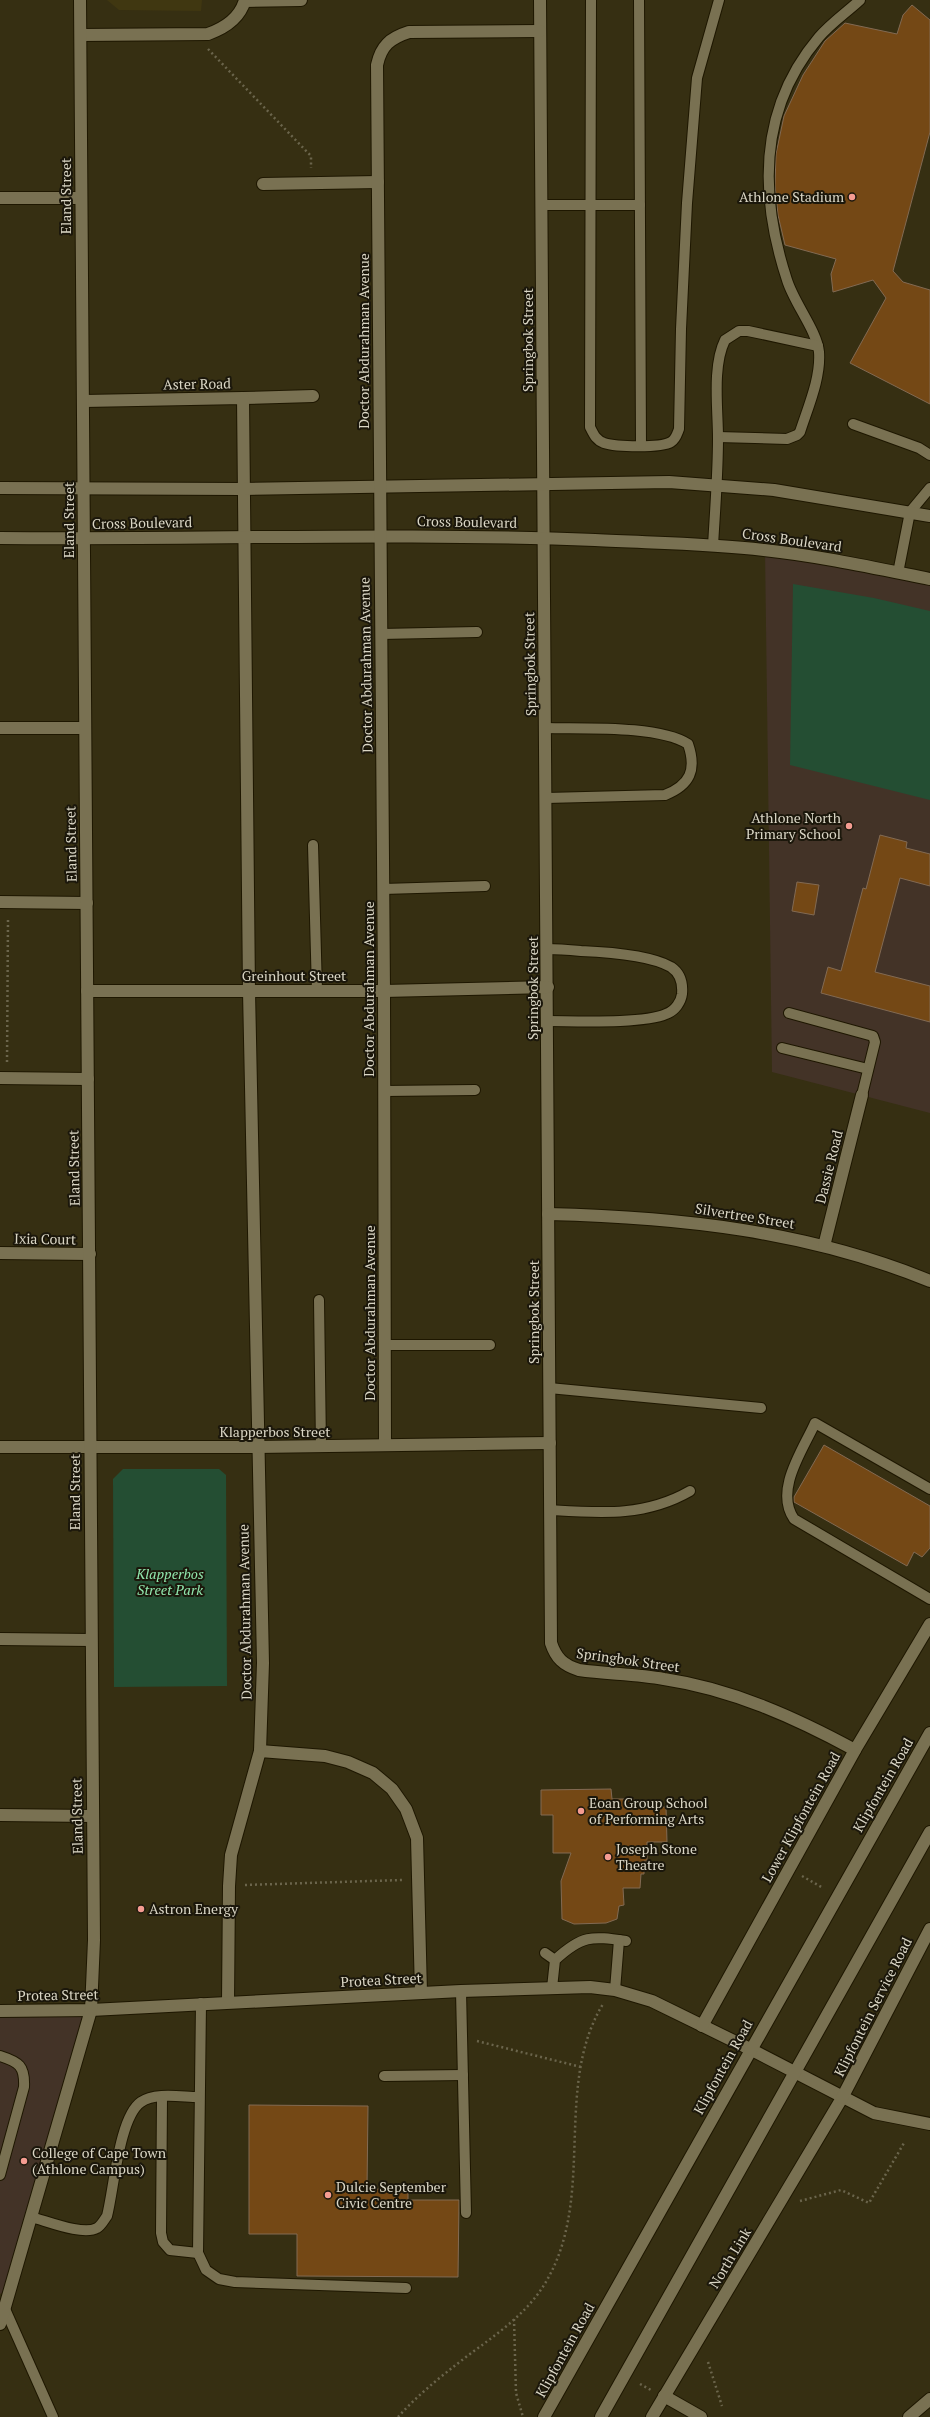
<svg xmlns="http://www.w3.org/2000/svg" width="930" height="2417" font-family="'PT Serif',serif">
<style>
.built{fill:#403711}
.education{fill:#433327}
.green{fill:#244e33}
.building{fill:#744815;stroke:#826a53}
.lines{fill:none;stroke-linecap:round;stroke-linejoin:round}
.lane-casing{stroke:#1e1700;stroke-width:12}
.street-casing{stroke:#1e1700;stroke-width:14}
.secondary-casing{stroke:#1e1700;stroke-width:14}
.path{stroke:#6b654c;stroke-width:2.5;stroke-dasharray:2 3;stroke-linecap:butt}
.lane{stroke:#797152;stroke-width:10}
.street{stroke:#797152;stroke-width:12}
.secondary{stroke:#797152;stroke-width:12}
.poi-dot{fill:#f59c91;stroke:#1b170b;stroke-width:1.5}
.labels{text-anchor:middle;stroke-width:4;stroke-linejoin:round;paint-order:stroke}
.street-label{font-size:14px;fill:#dad6c5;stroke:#1b170b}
.poi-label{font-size:14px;fill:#dad6c5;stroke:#1b170b;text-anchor:start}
.park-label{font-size:14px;font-style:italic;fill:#91e8ae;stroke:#1b170b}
</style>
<rect width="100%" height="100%" fill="#362f12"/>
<!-- built -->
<polygon class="built" points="107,0 202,0 201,11 119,10"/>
<!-- education -->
<g class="education">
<polygon points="765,550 930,579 930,1113 772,1072"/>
<polygon points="91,2010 10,2290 0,2294 0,2011"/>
</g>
<!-- green -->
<g class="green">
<polygon points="793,584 874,598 930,611 930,800 790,765"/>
<polygon points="123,1469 219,1469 226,1475 227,1686 114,1687 113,1479"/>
</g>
<!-- building -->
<g class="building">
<polygon points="912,5 930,20 930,132 893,271 903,282 930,290 930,404 850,363 886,298 873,280 833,292 831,274 836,259 785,245 778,215 775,185 776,154 784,116 803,75 825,41 845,23 897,34 903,15"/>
<polygon points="880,835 907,842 906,848 930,854 930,886 900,878 875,972 930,986 930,1022 821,993 828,967 841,971 863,888 866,889"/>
<polygon points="797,882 819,885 814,915 792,911"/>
<polygon points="824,1445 930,1506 930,1548 922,1557 914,1552 907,1566 794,1502 794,1497"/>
<polygon points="611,1789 612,1799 634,1799 634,1807 666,1807 667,1842 647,1842 647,1861 644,1861 644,1874 641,1874 640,1888 623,1888 624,1905 619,1906 617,1919 606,1923 574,1924 562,1919 561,1881 571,1853 553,1853 553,1815 541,1815 541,1790"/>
<polygon points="249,2105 368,2106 367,2189 408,2189 408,2200 459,2200 458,2277 297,2276 297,2234 249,2234"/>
</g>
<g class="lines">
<defs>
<g id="lane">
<path d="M591 0 590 427C594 435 596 440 604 443 616 447 661 448 671 442 676 439 677 434 679 429L681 329 687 203 697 78 719 0"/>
<polyline points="639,0 641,445"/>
<polyline points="542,205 640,205"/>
<polyline points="853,424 919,448 930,455"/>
<path d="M718 437 787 439 797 435 800 432C808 407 821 378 819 352 817 331 794 303 787 280 759 195 758 109 819 37 831 23 847 12 860 0"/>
<path d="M713 546C715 510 718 474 718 438 718 409 712 366 725 340L739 331H748L818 346"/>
<polyline points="898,573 910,512 930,488"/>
<polyline points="381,634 477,632"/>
<path d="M546 728C583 729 658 725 688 744 697 770 690 785 665 795L546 798"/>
<polyline points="313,845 317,991"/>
<polyline points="383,889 485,886"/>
<path d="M547 949C559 949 570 950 581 951 605 952 650 955 671 967 680 973 683 983 682 994 681 1002 675 1011 666 1014 644 1024 575 1021 548 1021"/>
<polyline points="789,1013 873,1036 875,1042 862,1095"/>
<polyline points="782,1048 868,1069"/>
<polyline points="384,1091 475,1090"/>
<polyline points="319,1300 321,1447"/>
<polyline points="385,1345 490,1345"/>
<polyline points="549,1388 761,1408"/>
<path d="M930 1489 815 1423C803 1450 774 1490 794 1519L930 1599"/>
<path d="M550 1510C600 1513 645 1517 690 1491"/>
<polyline points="545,1953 555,1960"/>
<path d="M552 1988 555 1960C582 1935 591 1936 626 1941"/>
<polyline points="615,1990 619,1940"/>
<polyline points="461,1991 466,2213"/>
<polyline points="201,2003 198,2253 206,2270 219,2279 235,2282 406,2288"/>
<path d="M0 2056C19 2062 25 2066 24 2087L0 2175"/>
<polyline points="384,2076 463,2075"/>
<polyline points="162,2097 161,2233 163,2242 170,2250 198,2253"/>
<path d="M31 2217C47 2221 83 2236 97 2228 101 2226 104 2220 107 2216 114 2189 119 2117 141 2102 155 2092 182 2097 198 2097"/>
<polyline points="0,2310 5,2309 53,2417"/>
</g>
<g id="street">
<path d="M540 0 551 1643C556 1658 563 1665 579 1670 607 1674 636 1674 664 1679 732 1689 796 1718 855 1750"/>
<polyline points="245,1 301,0"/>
<path d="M81 35 208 34C225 28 240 18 245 0"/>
<polyline points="263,184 378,182"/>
<polyline points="0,198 81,198"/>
<polyline points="243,398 313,396"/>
<polyline points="84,401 243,398 249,991 263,1663 260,1751 231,1855 229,1886 228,2002"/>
<polyline points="0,488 243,489 669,482 774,490 930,516"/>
<path d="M0 538C198 540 397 532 595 540 651 543 708 543 764 550 820 556 875 568 930 579"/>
<polyline points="0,728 85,728"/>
<polyline points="0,902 87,903"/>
<polyline points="87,991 384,991 548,987"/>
<polyline points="0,1078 88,1079"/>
<path d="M548 1214C679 1217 808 1231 930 1281"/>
<polyline points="824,1246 862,1095"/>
<polyline points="0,1253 90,1254"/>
<path d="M385 1445 384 991 377 65C381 46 390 38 409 32L540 31"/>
<polyline points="0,1447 257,1447 550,1443"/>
<polyline points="0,1639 91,1640"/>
<polyline points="260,1751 325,1756 348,1762 373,1773 392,1789 406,1809 417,1838 421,1993"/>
<polyline points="0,1815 92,1816"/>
<polyline points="0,2011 91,2010 461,1991 590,1987 615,1990 652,2001 750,2049"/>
<polyline points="702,2026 855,1750 930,1624"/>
<polyline points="0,2324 91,2010 94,1940 80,0"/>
<polyline points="664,2396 701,2417"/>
<polyline points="652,2417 842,2098"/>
<polyline points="909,2417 930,2399"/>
</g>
<g id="secondary">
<polyline points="750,2049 874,2113 930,2124"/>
<polyline points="842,2098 930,1929"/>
<polyline points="544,2417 930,1733"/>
<polyline points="601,2417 930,1832"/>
</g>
</defs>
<!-- lane casing -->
<use href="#lane" class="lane-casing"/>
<!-- street casing -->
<use href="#street" class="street-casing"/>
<!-- secondary casing -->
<use href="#secondary" class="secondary-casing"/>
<!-- path -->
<g class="path">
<polyline points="208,49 311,156 311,168"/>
<polyline points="7,1062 8,919"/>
<polyline points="802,1876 823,1888"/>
<polyline points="245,1885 402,1880"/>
<polyline points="477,2041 581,2067"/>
<polyline points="800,2201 841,2190 869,2203 904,2143"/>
<polyline points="514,2319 516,2393 523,2417"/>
<polyline points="708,2362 722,2406"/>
<polyline points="640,2384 651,2390"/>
<path d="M398 2417C414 2399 434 2382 452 2368 485 2341 525 2319 547 2280 596 2195 553 2086 603 2004"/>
</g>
<!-- lane -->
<use href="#lane" class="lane"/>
<!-- street -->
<use href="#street" class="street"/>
<!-- secondary -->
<use href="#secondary" class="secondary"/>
</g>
<!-- markers -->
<g class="poi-dot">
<circle cx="852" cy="197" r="4"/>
<circle cx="849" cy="826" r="4"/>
<circle cx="581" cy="1811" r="4"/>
<circle cx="608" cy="1857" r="4"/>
<circle cx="141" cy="1909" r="4"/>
<circle cx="24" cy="2161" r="4"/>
<circle cx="328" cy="2195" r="4"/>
</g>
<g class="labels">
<!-- street labels -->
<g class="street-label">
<text transform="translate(66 196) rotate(-90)" y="5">Eland Street</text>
<text transform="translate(528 340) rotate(-90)" y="5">Springbok Street</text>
<text transform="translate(364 341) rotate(-90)" y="5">Doctor Abdurahman Avenue</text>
<text transform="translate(197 384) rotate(-1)" y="5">Aster Road</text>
<text transform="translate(69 520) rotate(-90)" y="5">Eland Street</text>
<text transform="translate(467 522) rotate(1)" y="5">Cross Boulevard</text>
<text transform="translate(142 523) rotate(-1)" y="5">Cross Boulevard</text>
<text transform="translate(792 540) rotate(8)" y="5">Cross Boulevard</text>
<text transform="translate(530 664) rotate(-91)" y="5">Springbok Street</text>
<text transform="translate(366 665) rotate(-91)" y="5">Doctor Abdurahman Avenue</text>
<text transform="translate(71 844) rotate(-91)" y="5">Eland Street</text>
<text x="294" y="981">Greinhout Street</text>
<text transform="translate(533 988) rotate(-90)" y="5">Springbok Street</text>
<text transform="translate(369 989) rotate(-90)" y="5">Doctor Abdurahman Avenue</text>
<text transform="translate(829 1167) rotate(-76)" y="5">Dassie Road</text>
<text transform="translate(74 1168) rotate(-91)" y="5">Eland Street</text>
<text transform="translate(745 1216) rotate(9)" y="5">Silvertree Street</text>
<text transform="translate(45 1239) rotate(1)" y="5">Ixia Court</text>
<text transform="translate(534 1312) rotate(-90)" y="5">Springbok Street</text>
<text transform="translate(370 1313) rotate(-90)" y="5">Doctor Abdurahman Avenue</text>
<text x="275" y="1437">Klapperbos Street</text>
<text transform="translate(75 1492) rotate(-90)" y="5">Eland Street</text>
<text transform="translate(245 1612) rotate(-91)" y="5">Doctor Abdurahman Avenue</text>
<text transform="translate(628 1660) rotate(8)" y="5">Springbok Street</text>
<text transform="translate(883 1785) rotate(-60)" y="5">Klipfontein Road</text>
<text transform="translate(77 1816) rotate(-91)" y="5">Eland Street</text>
<text transform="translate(801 1817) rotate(-61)" y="5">Lower Klipfontein Road</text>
<text transform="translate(381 1980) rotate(-3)" y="5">Protea Street</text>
<text transform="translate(58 1995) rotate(-1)" y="5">Protea Street</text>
<text transform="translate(873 2007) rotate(-63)" y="5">Klipfontein Service Road</text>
<text transform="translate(723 2067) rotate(-61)" y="5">Klipfontein Road</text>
<text transform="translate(730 2258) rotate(-59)" y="5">North Link</text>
<text transform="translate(565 2350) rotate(-61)" y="5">Klipfontein Road</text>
</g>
<!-- poi labels -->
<g class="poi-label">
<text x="844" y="202" text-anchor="end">Athlone Stadium</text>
<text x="841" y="823" text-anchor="end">Athlone North<tspan x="841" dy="16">Primary School</tspan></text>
<text x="589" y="1808">Eoan Group School<tspan x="589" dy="16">of Performing Arts</tspan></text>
<text x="616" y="1854">Joseph Stone<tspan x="616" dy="16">Theatre</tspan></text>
<text x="149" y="1914">Astron Energy</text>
<text x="32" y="2158">College of Cape Town<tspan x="32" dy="16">(Athlone Campus)</tspan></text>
<text x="336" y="2192">Dulcie September<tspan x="336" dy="16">Civic Centre</tspan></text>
</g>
<!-- park labels -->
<g class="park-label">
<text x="170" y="1579">Klapperbos<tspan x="170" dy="16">Street Park</tspan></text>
</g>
</g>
</svg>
